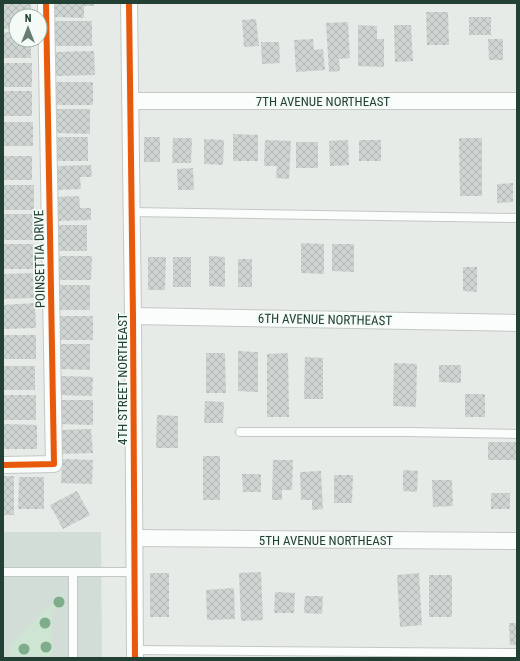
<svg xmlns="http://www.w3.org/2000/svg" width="520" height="661" font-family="'Roboto Condensed',sans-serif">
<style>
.built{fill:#d3ddd8}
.grass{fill:#cee5d3}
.building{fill:url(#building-cross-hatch)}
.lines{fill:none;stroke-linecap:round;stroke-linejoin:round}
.lane-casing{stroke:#c3c8c5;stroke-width:10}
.street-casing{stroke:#c3c8c5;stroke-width:18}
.lane{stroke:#fbfcfc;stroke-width:8}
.street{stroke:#fbfcfc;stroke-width:16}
.cycleway-casing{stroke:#f4faf6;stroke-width:8}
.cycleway{stroke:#e8590c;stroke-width:6}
.tree{fill:#7fac8b}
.labels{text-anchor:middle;stroke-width:3.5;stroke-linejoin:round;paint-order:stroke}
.street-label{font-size:13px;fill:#224034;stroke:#f4faf6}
</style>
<defs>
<pattern id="building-cross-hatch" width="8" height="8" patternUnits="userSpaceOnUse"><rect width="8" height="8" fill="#ced4d1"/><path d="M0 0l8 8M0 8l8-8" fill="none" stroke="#b1b7b4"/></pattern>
</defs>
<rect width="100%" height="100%" fill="#e6ebe8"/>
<!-- built -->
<polygon class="built" points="3,532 101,532 102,658 3,658"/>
<!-- grass -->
<polygon class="grass" points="64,591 64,607 62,608 52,609 52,656 11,656 10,646"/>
<!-- building -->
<g class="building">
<polygon points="55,3 94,3 94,6 84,6 84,18 55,17"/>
<polygon points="3,4 31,4 31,16 16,16 16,29 3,29"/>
<polygon points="426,12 448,12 449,45 427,45"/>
<rect x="469" y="17" width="22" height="18"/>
<polygon points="256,19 259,46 244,47 242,20"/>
<rect x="55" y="21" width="37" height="25"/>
<polygon points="348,22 350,58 339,59 340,71 329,72 326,23"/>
<polygon points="358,25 377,26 377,39 384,39 384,67 358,66"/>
<polygon points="394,25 411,25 413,61 395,62"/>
<polygon points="3,32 16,33 16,40 31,40 31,58 3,58"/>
<polygon points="313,39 314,50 323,49 325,70 296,72 294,40"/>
<polygon points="488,39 503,39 503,60 489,60"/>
<polygon points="261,42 279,42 280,63 262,64"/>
<polygon points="94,51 95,75 56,76 56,52"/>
<rect x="3" y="63" width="29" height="24"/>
<rect x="56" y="82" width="37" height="23"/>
<rect x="3" y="91" width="29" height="25"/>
<polygon points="57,109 90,109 90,134 57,133"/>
<rect x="3" y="122" width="30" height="24"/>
<polygon points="233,134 258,135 258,161 233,161"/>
<rect x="57" y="137" width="31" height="24"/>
<rect x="144" y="137" width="16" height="25"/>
<polygon points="173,138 192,138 191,163 172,163"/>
<polygon points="459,138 482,138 482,196 460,196"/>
<polygon points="204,139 224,140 223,165 204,164"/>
<polygon points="265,140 291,141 289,179 276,178 277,166 264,166"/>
<polygon points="348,140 349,165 330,166 329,141"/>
<rect x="359" y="140" width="22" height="21"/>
<rect x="296" y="142" width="22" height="26"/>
<rect x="3" y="156" width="29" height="24"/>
<polygon points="91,165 92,177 80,177 81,189 57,190 57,166"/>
<polygon points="193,168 194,190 178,190 177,169"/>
<polygon points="513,183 513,202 497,203 497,184"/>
<rect x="3" y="185" width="31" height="25"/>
<polygon points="79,196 80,208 91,208 91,220 58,221 57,197"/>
<rect x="3" y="214" width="30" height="26"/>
<rect x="58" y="225" width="29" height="26"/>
<polygon points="301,243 324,244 324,274 301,273"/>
<rect x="3" y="244" width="30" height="25"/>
<polygon points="332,244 354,244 354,272 332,271"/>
<polygon points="59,256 92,256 91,280 58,280"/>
<polygon points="209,256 225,257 225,287 209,286"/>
<polygon points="148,257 166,257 165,290 148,290"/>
<rect x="173" y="257" width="18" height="30"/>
<rect x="238" y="259" width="14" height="28"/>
<polygon points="463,267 477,267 477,292 463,291"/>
<polygon points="33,273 34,298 3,299 3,274"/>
<rect x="59" y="285" width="31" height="25"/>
<polygon points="35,303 36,328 3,329 3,305"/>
<rect x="59" y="316" width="34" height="24"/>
<rect x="3" y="335" width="33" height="24"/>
<polygon points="60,344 90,344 90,370 60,369"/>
<polygon points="238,351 258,352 258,392 238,391"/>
<polygon points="206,353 225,353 226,393 206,393"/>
<polygon points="288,353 289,417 267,417 267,354"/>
<polygon points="305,357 323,358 323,399 304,399"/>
<polygon points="394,363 417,364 416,407 393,406"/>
<polygon points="439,365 461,365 461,383 439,382"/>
<rect x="3" y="366" width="32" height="24"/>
<polygon points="60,376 93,377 92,396 59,395"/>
<rect x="465" y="394" width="20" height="23"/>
<rect x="3" y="395" width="33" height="25"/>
<polygon points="60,400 93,400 93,425 60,424"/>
<polygon points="205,401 224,402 223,423 204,423"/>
<polygon points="157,415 178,416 178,448 156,448"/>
<polygon points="3,424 37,425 37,449 3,449"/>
<polygon points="91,429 93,453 60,454 59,430"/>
<rect x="488" y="442" width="29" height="18"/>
<rect x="203" y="456" width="17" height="44"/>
<polygon points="62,459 93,460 92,484 61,483"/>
<polygon points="273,460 293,460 292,490 282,490 282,500 272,500"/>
<polygon points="403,470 418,471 417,492 403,491"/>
<polygon points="321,471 323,509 312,510 312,500 301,500 300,472"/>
<polygon points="242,474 261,474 261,492 243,492"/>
<polygon points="334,475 353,475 352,503 334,503"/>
<rect x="3" y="476" width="11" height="39"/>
<polygon points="19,477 44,477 44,509 18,509"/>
<polygon points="432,480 452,480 453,506 433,507"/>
<polygon points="77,491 90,515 63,529 50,505"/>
<rect x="491" y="493" width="19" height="16"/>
<polygon points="261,572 263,620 241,621 239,573"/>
<rect x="150" y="573" width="19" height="44"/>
<polygon points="419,573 422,625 400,627 397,575"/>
<rect x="429" y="575" width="23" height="42"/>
<polygon points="234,588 235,619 207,620 206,590"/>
<polygon points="275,592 295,593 294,613 274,613"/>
<polygon points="305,596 323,596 322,614 304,613"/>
<polygon points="509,623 517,623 517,645 510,645"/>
</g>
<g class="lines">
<defs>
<g id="lane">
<polyline points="131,212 517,218"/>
<polyline points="240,432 408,432 517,434"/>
<polyline points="3,572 135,572"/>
<polyline points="73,572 73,658"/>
<polyline points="135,650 517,653"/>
</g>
<g id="street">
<polyline points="129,3 133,316 135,658"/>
<polyline points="130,101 517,101"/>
<polyline points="133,316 517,323"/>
<polyline points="3,465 54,464 46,3"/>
<polyline points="135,538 517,541"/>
</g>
</defs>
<!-- lane casing -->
<use href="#lane" class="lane-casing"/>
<!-- street casing -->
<use href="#street" class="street-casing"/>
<!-- lane -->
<use href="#lane" class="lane"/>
<!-- street -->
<use href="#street" class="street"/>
<defs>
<g id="cycleway">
<polyline points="129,3 133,316 135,658"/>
<polyline points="3,465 54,464 46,3"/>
</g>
</defs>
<!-- cycleway casing -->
<use href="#cycleway" class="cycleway-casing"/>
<!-- cycleway -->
<use href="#cycleway" class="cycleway"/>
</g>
<!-- trees -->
<g class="tree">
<circle cx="59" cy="602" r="5.5"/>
<circle cx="45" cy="623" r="5.5"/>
<circle cx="46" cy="647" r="5.5"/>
<circle cx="24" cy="649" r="5.5"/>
</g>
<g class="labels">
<!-- street labels -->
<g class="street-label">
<text x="323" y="106">7TH AVENUE NORTHEAST</text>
<text transform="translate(39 259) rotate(-91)" y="5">POINSETTIA DRIVE</text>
<text transform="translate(325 319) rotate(1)" y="5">6TH AVENUE NORTHEAST</text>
<text transform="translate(122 379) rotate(-90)" y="5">4TH STREET NORTHEAST</text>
<text x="326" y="545">5TH AVENUE NORTHEAST</text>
</g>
</g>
<!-- border -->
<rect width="520" height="661" fill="none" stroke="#224034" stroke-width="8"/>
<!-- north arrow -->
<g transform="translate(28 28)"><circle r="19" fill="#f4faf6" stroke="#a0b0a8"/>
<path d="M0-3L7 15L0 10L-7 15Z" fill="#677c73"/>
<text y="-6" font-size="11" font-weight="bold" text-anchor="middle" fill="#224034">N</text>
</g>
</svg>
